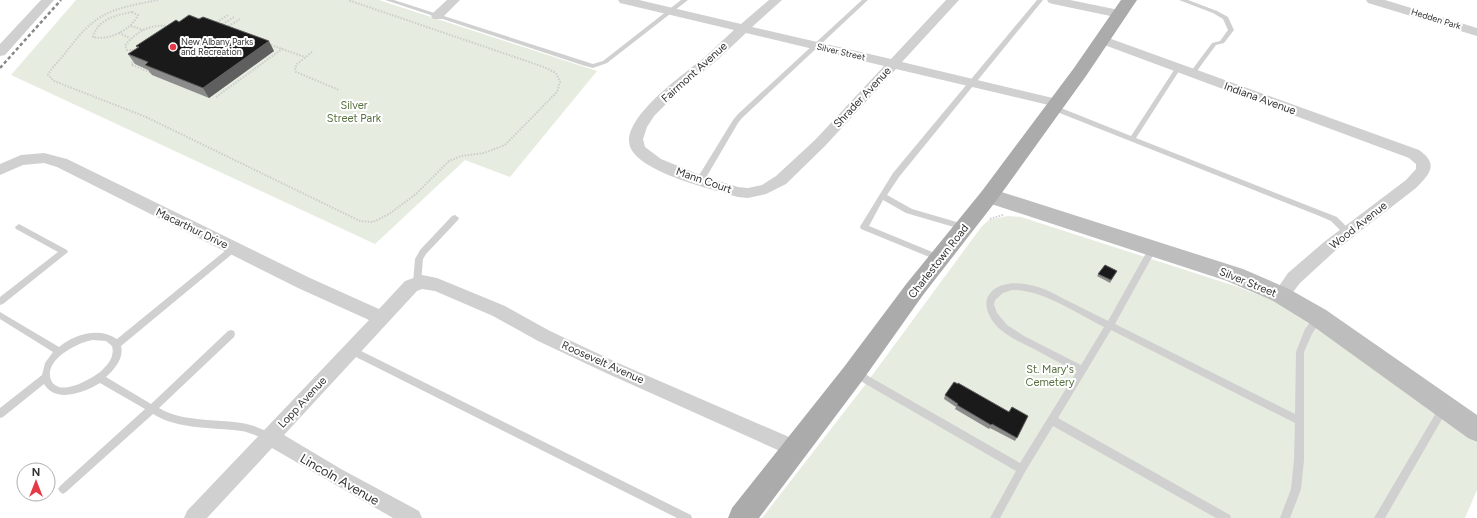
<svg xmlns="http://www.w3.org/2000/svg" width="1477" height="518" font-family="Figtree,sans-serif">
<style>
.green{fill:#e6ecdf}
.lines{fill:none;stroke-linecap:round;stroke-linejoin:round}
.path{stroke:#cdcdcd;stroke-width:2;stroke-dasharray:1.5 1.5;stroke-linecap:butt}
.service{fill:#d0d0d0;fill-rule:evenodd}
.minor{fill:#d0d0d0;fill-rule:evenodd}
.secondary{fill:#bdbdbd;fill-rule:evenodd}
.primary{fill:#ababab;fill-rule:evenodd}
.rail{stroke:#888;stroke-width:2.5;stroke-dasharray:3.5 2.5;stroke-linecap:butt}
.wall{fill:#8c8c8c}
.shaded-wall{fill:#5f5f5f}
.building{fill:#1a1a1a;stroke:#5f5f5f}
.poi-dot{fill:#e63946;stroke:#fff;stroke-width:1.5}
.labels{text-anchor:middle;stroke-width:4;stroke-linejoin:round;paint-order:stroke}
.far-street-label{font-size:9px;fill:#333;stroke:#fff}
.far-poi-label{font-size:9px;fill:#333;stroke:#fff;text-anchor:start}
.street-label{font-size:11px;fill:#333;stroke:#fff}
.park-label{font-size:11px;fill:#56703f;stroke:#fff}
.near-street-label{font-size:13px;fill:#333;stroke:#fff}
</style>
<rect width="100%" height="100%" fill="#fff"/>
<!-- green -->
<g class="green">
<polygon points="76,0 379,0 597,71 510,177 465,160 375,244 11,75"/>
<polygon points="1008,216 1021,217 1238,287 1273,301 1320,331 1477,443 1477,490 1465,518 762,518 865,385 982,226 989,220"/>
</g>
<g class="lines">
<!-- path -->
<g class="path">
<path d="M158 0C106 10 95 13 63 56 58 62 52 67 48 75L54 81 146 117 360 221 373 222 389 214 416 194 449 161 461 156 484 153 505 145 557 92 560 82 556 73 544 67 348 0"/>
<path d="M132 12 138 15C131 30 109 41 93 37 98 19 116 15 132 12Z"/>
<polyline points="214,24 228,15"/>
<polyline points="131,26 143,30"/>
<polyline points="220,26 234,17"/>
<polyline points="226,28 240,19"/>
<polyline points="119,33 130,38"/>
<polyline points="268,44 305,57"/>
<path d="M137 50H127L125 46C135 32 150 24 167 26L169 29"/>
<polyline points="312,52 297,64 295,68 296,72 339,90"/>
<polyline points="133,59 132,65 137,62"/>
<polyline points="132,65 152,73"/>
<polyline points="216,97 282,49"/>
<polyline points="990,219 1003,215"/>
</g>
<!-- service -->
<g class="service">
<polygon points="385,0 394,0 593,64 603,61 681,0 688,0 607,63 593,68 582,65"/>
<polygon points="862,0 868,0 742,118 738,123 704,181 698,181 697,179 698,177 733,120 738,114"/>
<polygon points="1037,0 1043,0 899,177 887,195 912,209 967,225 968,227 967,229 964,230 906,213 883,200 869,226 942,256 943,258 942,260 939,261 861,229 860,227 861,225 893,173"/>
<polygon points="1179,0 1188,0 1217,11 1228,17 1234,30 1224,43 1216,45 1194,75 1192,76 1189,74 1212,43 1220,41 1228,30 1223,19 1213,13"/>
<polygon points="1178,66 1181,68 1136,138 1337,217 1351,231 1352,233 1351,235 1345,235 1331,221 1317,215 1052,110 1051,108 1052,106 1056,106 1131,136 1176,67"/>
<polygon points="455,215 459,218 458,220 426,254 423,259 421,283 420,285 414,285 413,283 415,259 420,250 452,216"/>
<polygon points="19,224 67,250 68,252 3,304 0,305 0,297 58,252 16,229 15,227"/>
<path d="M234 245 237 246 238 248 237 250 121 346C124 358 115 369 106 377L151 404 228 331 231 330 234 331 235 334 234 337 159 408C182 422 216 419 241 423 252 424 263 430 273 434L275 437 273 440 270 441C261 438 250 432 241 431 212 427 179 430 153 414L66 492 63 494 60 492 58 489 60 486 145 409 100 383C85 392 56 404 44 384L3 417 0 418V408L42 375 45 363 53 352 0 319V312L59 347C75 334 99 327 117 339L231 246ZM93 340 106 341 112 346C115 357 108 365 100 372 91 379 59 398 51 380 43 360 78 342 93 340Z"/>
<path d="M1153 245 1157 248 1115 324 1295 414 1296 352 1305 329 1315 316 1318 315 1321 316 1322 318 1312 334 1304 352V460L1301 489 1290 518H1280L1291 489 1294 460 1295 423 1111 330 1058 418 1230 515 1231 518H1216L1053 426 1025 472 1000 518H990L1016 471 864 383 853 375 852 372 853 369C859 367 865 374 870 377L1020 463 1077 371C1063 365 1049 357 1036 350 1024 344 1012 339 1001 330 991 322 979 303 992 291 1002 282 1018 282 1030 285 1042 287 1053 293 1064 299 1078 306 1093 313 1108 321L1150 246ZM1012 290C1041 289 1078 314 1104 327L1081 365 1024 336 1007 325 997 313 994 305 995 300 1003 293Z"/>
<polygon points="351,346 691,515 692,518 677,518 348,353 347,350 348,347"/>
<polygon points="1443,405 1446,406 1448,409 1446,412 1385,518 1374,518 1440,406"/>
</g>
<!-- minor -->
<g class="minor">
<polygon points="41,0 54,0 5,55 0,56 0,44"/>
<polygon points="447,0 460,0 441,19 433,19 431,16 433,13"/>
<path d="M618 0H639L741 24 769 0H782L752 27 891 59 946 0H959L902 62 1057 99 1062 100 1064 103 1062 106 1057 107 896 69 825 146 786 184 766 194 748 198 738 197C711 189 650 175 633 152 611 124 687 72 705 57 715 48 724 39 734 30L620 3ZM746 33 884 66 815 140 776 176 762 185 748 188 738 187 705 177 661 159 645 147 643 139 647 127 654 116 680 90 715 62Z"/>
<polygon points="1047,0 1070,0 1124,11 1126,14 1124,17 1120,18 1053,4 1049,3"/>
<polygon points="1366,0 1385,0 1477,28 1477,36 1368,3"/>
<path d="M1103 36 1419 150C1439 164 1430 174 1416 188L1336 250 1300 283 1287 300 1281 302 1275 300 1273 295 1288 273 1324 242 1406 180 1416 169V164L1409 158 1099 43 1097 40 1099 37Z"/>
<polygon points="44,153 67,159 310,278 379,309 405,281 422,275 437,278 505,306 550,331 618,363 803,443 805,449 803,455 796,458 789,455 606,373 538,341 493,316 435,291 422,289 417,291 284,435 341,469 419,511 422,518 393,518 272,448 207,518 184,518 187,511 369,320 298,288 57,167 44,163 23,165 0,175 0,164 21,155"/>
</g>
<!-- secondary -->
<polygon class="secondary" points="989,188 1243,269 1289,289 1326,310 1477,415 1477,442 1468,438 1310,324 1273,301 1227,281 982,201 979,196 982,191"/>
<!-- primary -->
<polygon class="primary" points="1121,0 1137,0 1086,76 996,201 923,295 862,381 759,518 728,518 732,508 844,367 907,283 982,191 1074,68"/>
<!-- rail -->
<polyline class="rail" points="0,68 61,0"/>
</g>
<!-- wall -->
<g class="wall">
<polygon points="179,22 274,51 209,98 152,75 148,70 135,64 128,54 137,48 136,46"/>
<polygon points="1105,265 1117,271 1110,283 1097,276"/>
<polygon points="945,395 1009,412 1028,416 1015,441 990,428 989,429 955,409 956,407 944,399"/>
</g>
<!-- shaded-wall -->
<polygon class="shaded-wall" points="269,41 274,51 209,98 203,88"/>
<!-- building -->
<g class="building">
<polygon points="189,15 199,19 203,17 269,41 203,88 145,65 148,62 128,54 139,47 136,46 176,20 179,22"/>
<polygon points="1105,265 1117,271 1111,280 1098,274"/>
<polygon points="954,382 958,384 958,383 1009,412 1012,407 1028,416 1017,438 992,424 991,425 957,405 958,404 945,395"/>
</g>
<!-- markers -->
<circle class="poi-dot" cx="173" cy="47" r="4"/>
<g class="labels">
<!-- far-street labels -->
<g class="far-street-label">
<text transform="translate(1436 19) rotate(17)" y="3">Hedden Park</text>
<text transform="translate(841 52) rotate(13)" y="3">Silver Street</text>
</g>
<!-- far-poi labels -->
<g class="far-poi-label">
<text x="181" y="45">New Albany Parks<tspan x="181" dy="10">and Recreation</tspan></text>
</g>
<!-- street labels -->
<g class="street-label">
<text transform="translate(694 72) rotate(-42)" y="4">Fairmont Avenue</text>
<text transform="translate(862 97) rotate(-47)" y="4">Shrader Avenue</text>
<text transform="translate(1260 98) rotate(20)" y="4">Indiana Avenue</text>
<text transform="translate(704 180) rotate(19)" y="4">Mann Court</text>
<text transform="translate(1358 225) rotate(-38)" y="4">Wood Avenue</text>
<text transform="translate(192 228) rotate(26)" y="4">Macarthur Drive</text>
<text transform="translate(938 261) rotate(-52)" y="4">Charlestown Road</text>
<text transform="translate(1248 282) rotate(22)" y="4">Silver Street</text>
<text transform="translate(603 362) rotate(24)" y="4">Roosevelt Avenue</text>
<text transform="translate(302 402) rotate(-47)" y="4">Lopp Avenue</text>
</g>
<!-- park labels -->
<g class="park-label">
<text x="354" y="109">Silver<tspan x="354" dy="13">Street Park</tspan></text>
<text x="1050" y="373">St. Mary's<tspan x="1050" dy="13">Cemetery</tspan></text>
</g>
<!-- near-street labels -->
<g class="near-street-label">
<text transform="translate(340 479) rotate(30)" y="5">Lincoln Avenue</text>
</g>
</g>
<!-- north arrow -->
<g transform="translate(36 482)"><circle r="19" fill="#ffffff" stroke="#adadad"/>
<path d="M0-3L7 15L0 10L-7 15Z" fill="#e63946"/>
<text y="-6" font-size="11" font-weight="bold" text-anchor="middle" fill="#333333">N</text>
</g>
</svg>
